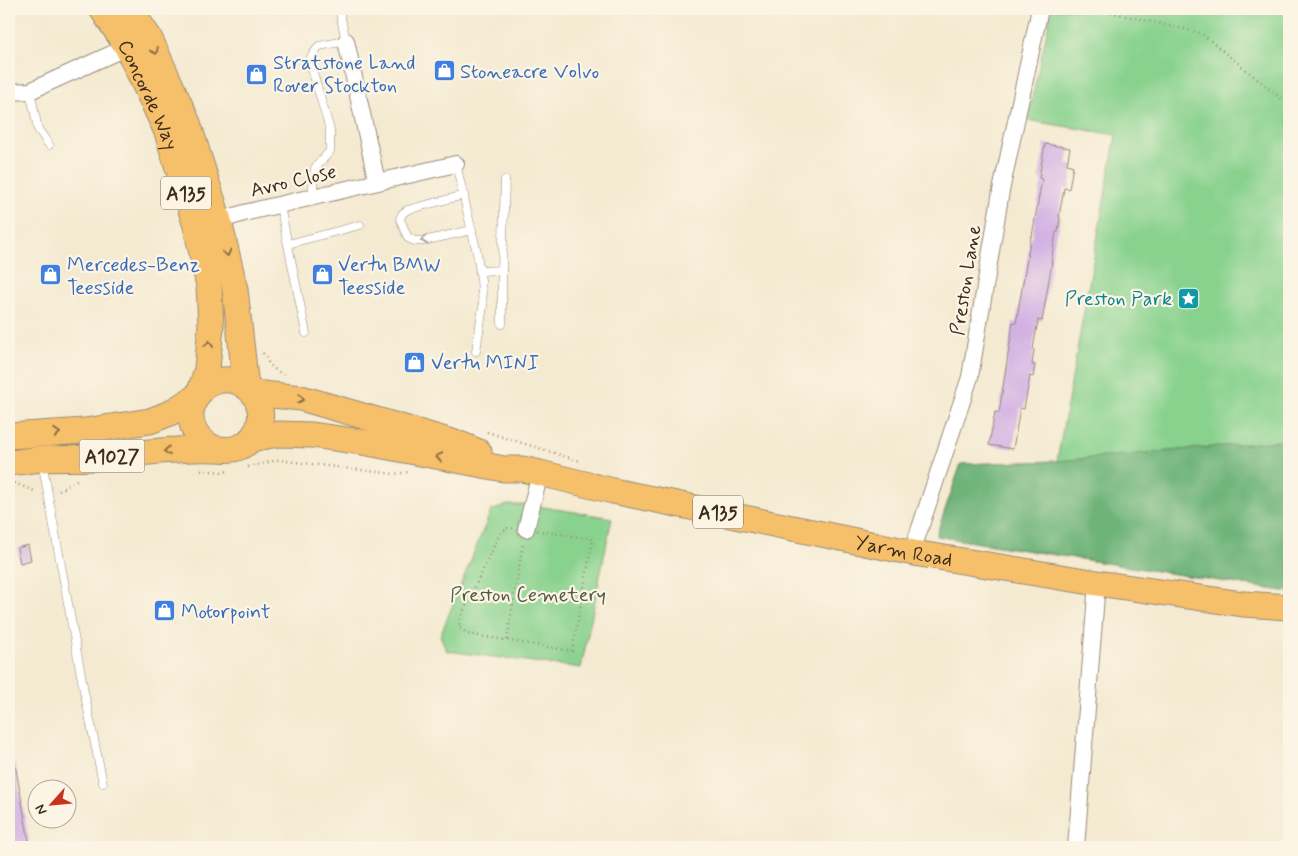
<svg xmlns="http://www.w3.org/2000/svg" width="1298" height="856" font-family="Mynerve,sans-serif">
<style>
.green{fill:#89d28e;stroke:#627e56}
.forest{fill:#6eb479;stroke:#546f4c}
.building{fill:#d1aee3}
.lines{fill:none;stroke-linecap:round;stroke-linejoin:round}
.service-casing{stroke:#988a78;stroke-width:9}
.minor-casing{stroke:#988a78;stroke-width:18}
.primary-casing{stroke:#988a78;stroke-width:27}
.path{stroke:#988a78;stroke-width:2.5;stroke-dasharray:1 4;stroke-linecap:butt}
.service{stroke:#fff;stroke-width:8}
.minor{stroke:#fff;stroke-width:16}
.primary{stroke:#f6c06b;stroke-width:25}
.oneway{stroke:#8f6e41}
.oneway2{stroke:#a79f9a}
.labels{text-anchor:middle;stroke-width:4.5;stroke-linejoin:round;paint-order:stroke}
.shield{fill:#fcf5e5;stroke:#75675a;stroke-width:1}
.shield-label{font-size:19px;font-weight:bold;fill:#3b2a1e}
.shop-label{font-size:20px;fill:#366cbe;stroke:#fcf5e5;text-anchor:start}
.street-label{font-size:20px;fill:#3b2a1e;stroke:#fcf5e5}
.culture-label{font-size:20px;fill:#0d838f;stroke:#fcf5e5;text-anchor:end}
.park-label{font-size:20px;fill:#525c40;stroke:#fcf5e5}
</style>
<rect width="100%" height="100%" fill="#fcf5e5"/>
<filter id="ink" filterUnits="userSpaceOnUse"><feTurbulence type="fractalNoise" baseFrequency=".02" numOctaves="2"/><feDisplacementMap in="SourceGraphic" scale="10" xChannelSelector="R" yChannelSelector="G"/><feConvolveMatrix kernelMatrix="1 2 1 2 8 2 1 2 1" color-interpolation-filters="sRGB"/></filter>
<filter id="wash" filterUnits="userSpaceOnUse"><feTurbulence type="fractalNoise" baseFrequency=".0096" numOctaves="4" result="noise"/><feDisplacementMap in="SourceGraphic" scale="20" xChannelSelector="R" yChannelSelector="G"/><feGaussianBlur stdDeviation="1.12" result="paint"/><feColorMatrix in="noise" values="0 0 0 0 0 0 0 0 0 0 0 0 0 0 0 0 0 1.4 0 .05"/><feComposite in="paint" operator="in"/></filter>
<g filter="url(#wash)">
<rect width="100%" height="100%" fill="#f4ead1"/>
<!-- green -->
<g class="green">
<polygon points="1052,9 1289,9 1289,592 936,536 961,464 1057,461 1116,135 1027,120"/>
<polygon points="507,505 531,505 612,518 581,668 447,651 440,636 491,511"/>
</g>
<!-- forest -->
<polygon class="forest" points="1289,440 1289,592 936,536 961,464 1057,461"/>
<g id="blocks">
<!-- building -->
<g class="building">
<polygon points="1045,144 1070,148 1067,164 1073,166 1069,189 1064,188 1059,217 1060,217 1058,232 1056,232 1051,262 1052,262 1042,321 1038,320 1033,349 1034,349 1032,365 1035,365 1033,377 1030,376 1024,409 1020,408 1013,449 989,445 995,412 999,413 1013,322 1016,323 1031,236 1032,236 1042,179 1039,178"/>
<polygon points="28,545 31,560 20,563 17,548"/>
<polygon points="9,764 15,764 30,847 9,847"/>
</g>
</g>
</g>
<g filter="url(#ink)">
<use href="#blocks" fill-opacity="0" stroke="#988a78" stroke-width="1"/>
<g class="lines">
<defs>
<g id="service">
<polyline points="30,91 38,129 49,145"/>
<polyline points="456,164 477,253 481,280 483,306 476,351"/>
<polyline points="464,195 407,210 402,214 400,219 408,238 415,241 423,241 472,230"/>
<polyline points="312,197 315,168 330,151 330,130 312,69 311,57 319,46 346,41 339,9"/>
<polyline points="280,206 306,333"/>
<polyline points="288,244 360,225"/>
<polyline points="502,270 502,324"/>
<polyline points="480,271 502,270 505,180"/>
<polyline points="42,461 84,691 103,783"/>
</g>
<g id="minor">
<polyline points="346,41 377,182"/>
<polyline points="9,92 30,91 127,47"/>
<polyline points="219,221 244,213 456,164"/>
<polyline points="526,529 540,473"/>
<polyline points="914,553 916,540 970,377 1001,191 1040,9"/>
<polyline points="1076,847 1097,583"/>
</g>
<g id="primary">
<path id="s1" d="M102 9 127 47 167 132 196 226 209 286 211 326 207 369 200 392"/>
<polyline points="130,9 149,37 188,123 219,221 235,289 246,387"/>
<polyline points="253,393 301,398 428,435 462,445 479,452"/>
<polyline points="9,436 85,431 150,421 170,413 196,397"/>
<path id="s2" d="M251 439 278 434 312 435 368 443 504 469H522L540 473 613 491 914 553 1097 583 1243 604 1289 607"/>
<path d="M9 463C20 462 31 460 43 459 59 458 76 459 92 458 120 456 148 451 176 450 189 449 202 448 214 449 224 449 231 451 240 447 254 441 263 424 260 409 258 398 251 388 240 383 198 365 167 428 216 449"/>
</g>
</defs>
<!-- service casing -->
<use href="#service" class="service-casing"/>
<!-- minor casing -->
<use href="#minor" class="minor-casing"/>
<!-- primary casing -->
<use href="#primary" class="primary-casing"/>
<!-- path -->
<g class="path">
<polyline points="1096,9 1201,33 1289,105"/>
<path d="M263 353C268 364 273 370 285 375"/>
<polyline points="487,432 580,461"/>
<polyline points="248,467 278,460 394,474 410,472"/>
<polyline points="201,470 223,472 228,471"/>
<polyline points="14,483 37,492"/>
<polyline points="59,491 78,479"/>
<polygon points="507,528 526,529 593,539 572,651 468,634 459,627 460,619 499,535"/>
<polyline points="507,640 523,543"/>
</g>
<!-- service -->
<use href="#service" class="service"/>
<!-- minor -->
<use href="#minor" class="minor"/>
<!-- primary -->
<use href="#primary" class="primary"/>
</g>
<!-- one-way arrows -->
<defs><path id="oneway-chevron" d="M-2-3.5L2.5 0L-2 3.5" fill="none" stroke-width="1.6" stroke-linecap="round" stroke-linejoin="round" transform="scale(1.25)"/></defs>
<g class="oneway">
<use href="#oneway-chevron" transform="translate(155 51) rotate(65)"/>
<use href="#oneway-chevron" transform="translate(227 253) rotate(76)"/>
<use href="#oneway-chevron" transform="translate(209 344) rotate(-84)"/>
<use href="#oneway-chevron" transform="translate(301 399) rotate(11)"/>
<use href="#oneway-chevron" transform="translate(57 433) rotate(-4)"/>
<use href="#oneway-chevron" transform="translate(167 451) rotate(175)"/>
<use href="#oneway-chevron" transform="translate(439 457) rotate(-170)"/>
</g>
<use class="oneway2" href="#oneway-chevron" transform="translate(424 240) rotate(173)"/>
</g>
<!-- icons -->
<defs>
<symbol id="shop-square" viewBox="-11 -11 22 22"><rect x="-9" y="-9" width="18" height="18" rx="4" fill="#3f7fe0" stroke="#fcf5e5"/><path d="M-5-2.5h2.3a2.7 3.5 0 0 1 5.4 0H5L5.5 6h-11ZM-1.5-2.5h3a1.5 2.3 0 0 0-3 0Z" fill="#fff"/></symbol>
<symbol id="sight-square" viewBox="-11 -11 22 22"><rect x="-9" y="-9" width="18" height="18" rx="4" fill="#0f9aa8" stroke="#fcf5e5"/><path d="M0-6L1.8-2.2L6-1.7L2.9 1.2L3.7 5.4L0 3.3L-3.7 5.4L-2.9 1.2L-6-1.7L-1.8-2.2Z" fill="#fff"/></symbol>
</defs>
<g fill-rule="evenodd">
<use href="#shop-square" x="432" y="58" width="25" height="25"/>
<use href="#shop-square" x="244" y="62" width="25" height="25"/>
<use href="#shop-square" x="38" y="262" width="25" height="25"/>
<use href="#shop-square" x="310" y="262" width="25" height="25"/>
<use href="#sight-square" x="1176" y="286" width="25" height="25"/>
<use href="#shop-square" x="402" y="350" width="25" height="25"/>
<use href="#shop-square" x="152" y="598" width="25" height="25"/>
</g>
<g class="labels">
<!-- shield labels -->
<g class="shield">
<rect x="161" y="176.5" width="50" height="33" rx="4"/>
<rect x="79.5" y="439.5" width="65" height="33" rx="4"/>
<rect x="693" y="495.5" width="50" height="33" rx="4"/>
</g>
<g class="shield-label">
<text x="186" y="200">A135</text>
<text x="112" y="463">A1027</text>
<text x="718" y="519">A135</text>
</g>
<!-- shop labels -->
<g class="shop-label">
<text x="273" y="69">Stratstone Land<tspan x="273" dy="23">Rover Stockton</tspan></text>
<text x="460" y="78">Stoneacre Volvo</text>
<text x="67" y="271">Mercedes-Benz<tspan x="67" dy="23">Teesside</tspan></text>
<text x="338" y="271">Vertu BMW<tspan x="338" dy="23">Teesside</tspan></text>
<text x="431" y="369">Vertu MINI</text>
<text x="181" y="618">Motorpoint</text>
</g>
<!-- street labels -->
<g class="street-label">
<text dy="7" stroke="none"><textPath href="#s1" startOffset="98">Concorde Way</textPath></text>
<text transform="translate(293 180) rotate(-13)" y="7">Avro Close</text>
<text transform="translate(965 280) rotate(-81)" y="7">Preston Lane</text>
<text dy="7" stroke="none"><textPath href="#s2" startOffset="665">Yarm Road</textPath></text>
</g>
<!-- culture labels -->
<g class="culture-label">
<text x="1172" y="305">Preston Park</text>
</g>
<!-- park labels -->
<g class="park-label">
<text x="528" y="601">Preston Cemetery</text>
</g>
</g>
<!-- margin -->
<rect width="1298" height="856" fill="none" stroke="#fcf5e5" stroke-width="30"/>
<!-- north arrow -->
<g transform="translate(52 804) rotate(243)"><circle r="24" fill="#fcf5e5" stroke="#afa495"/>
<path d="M0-4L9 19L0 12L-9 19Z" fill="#c8321e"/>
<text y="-8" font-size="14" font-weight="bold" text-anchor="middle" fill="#3b2a1e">N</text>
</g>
</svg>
